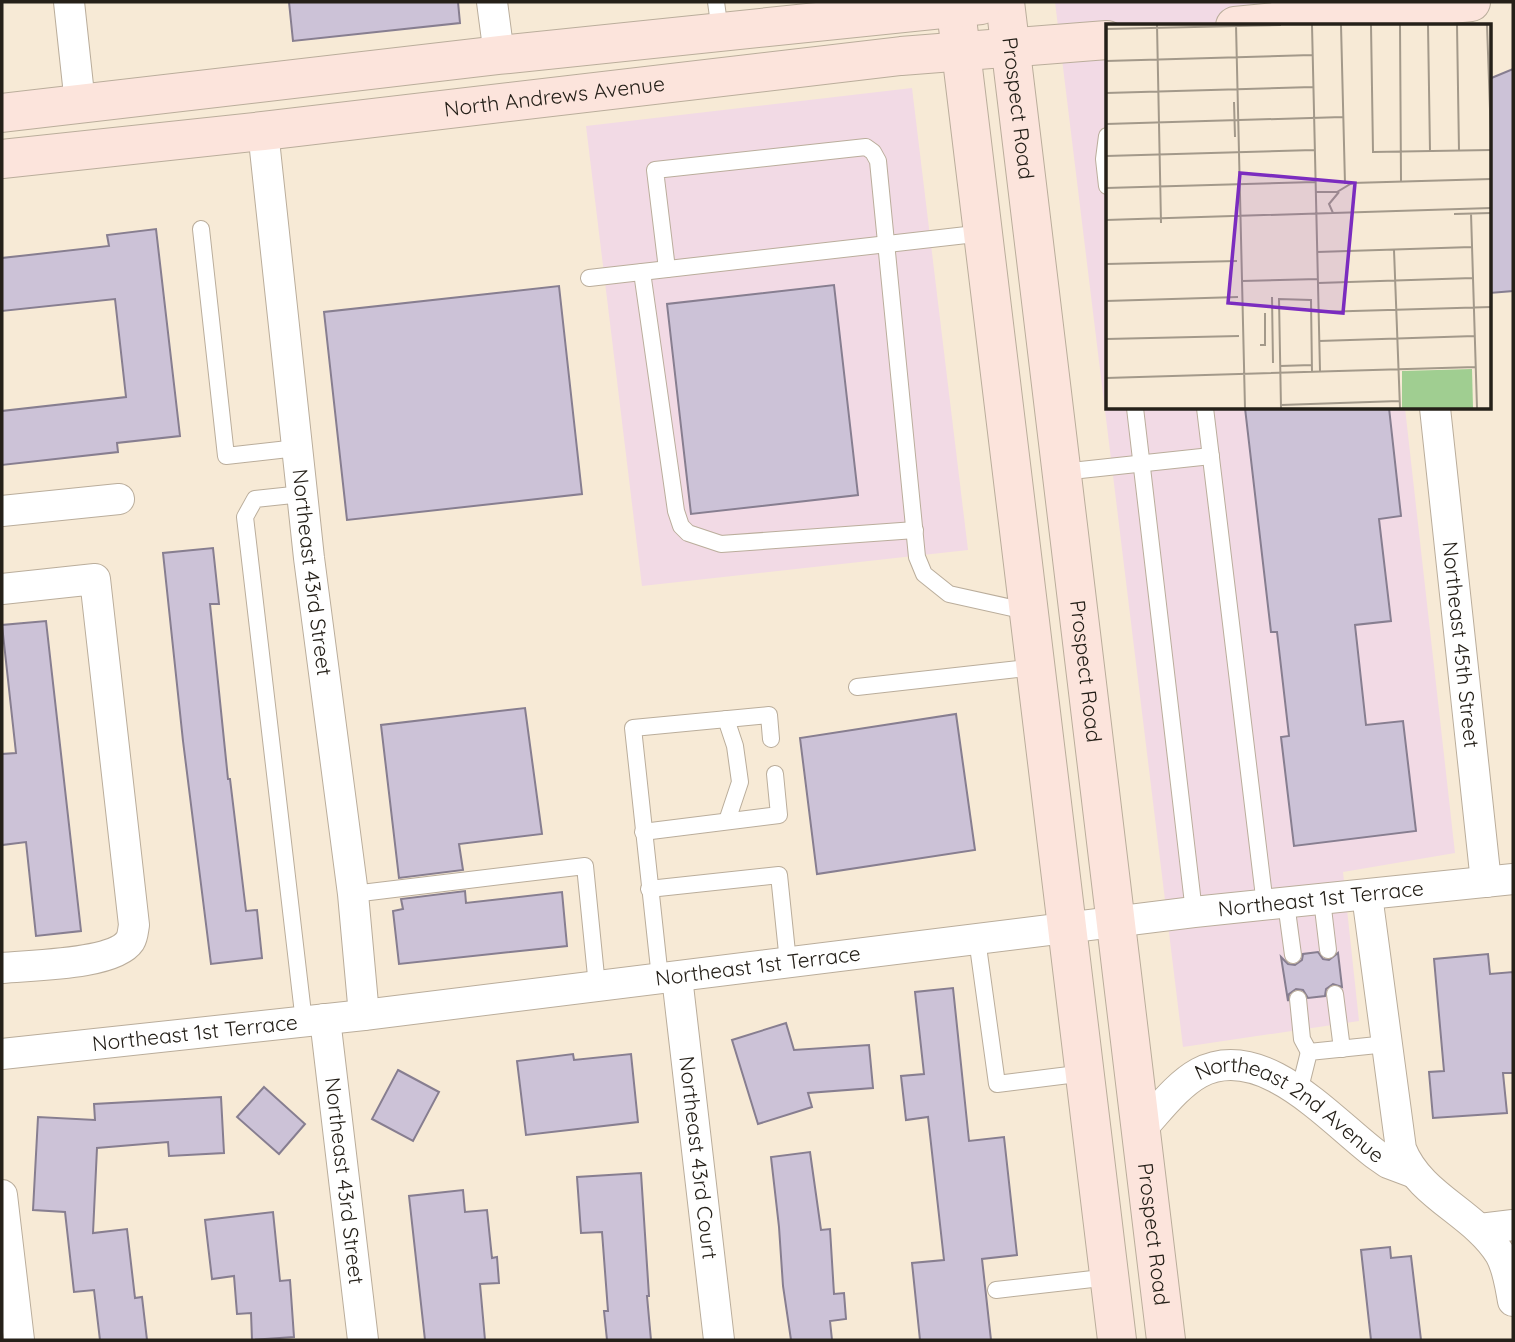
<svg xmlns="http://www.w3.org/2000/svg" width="1515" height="1342" font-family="Quicksand,sans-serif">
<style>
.commercial{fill:#f2dae5}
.building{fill:#ccc2d7;stroke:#877e90;stroke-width:2}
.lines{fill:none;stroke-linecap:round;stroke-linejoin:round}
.lane-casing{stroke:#baad9b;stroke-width:18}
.street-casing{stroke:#baad9b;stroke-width:32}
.secondary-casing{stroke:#baad9b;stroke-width:40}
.lane{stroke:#fff;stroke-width:16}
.street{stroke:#fff;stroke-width:30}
.secondary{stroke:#fce4dc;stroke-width:38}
.labels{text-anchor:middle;stroke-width:5;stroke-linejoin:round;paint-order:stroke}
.street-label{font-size:21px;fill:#252019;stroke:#fdf8f0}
.inset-road{fill:none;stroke:#a3998a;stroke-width:2}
.view{fill:#7b2cbf;fill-opacity:0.15;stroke:#7b2cbf;stroke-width:3.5}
.inset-edge{fill:none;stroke:#252019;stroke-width:3.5}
</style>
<rect width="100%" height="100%" fill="#f7ead6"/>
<!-- commercial -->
<g class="commercial">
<polygon points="1055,2 1359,2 1361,26 1107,26 1107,408 1405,408 1455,853 1343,872 1359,1021 1183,1047"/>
<polygon points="912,88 968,550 642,586 586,126"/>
</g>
<!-- building -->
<g class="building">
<polygon points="289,2 458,2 460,23 293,41"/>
<polygon points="1513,69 1513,291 1490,293 1489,79"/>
<polygon points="156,229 180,436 117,443 118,452 2,465 2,411 126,397 115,299 2,311 2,258 109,246 107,235"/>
<polygon points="834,285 858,495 691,514 667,304"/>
<polygon points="559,286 582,494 347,520 324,312"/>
<polygon points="1245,408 1389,408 1401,516 1379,519 1391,621 1355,625 1366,725 1403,721 1416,831 1294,846 1281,737 1289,736 1277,632 1271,632"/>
<polygon points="213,548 219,604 210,604 228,779 230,779 246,911 257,910 262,958 211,964 183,741 163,553"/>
<polygon points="46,621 81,931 36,936 26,842 2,845 2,754 16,753 2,625"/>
<polygon points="525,708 542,834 459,844 463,870 399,878 381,725"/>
<polygon points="956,714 975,850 817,874 800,738"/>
<polygon points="465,891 466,903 562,892 567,946 399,964 393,911 403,909 401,899"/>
<polygon points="1318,952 1323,959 1329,960 1338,953 1342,987 1333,984 1326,989 1325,996 1308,998 1303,990 1296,989 1289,994 1288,1001 1281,957 1288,964 1295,965 1302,960 1303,954"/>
<polygon points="1488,954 1490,974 1513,972 1513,1073 1503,1073 1507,1113 1433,1118 1429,1072 1444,1071 1434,959"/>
<polygon points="953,988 969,1141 1004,1137 1017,1255 982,1259 991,1340 920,1340 912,1263 944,1260 928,1117 906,1120 901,1076 924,1074 915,992"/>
<polygon points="786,1023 794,1050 869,1045 873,1088 808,1093 812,1107 758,1124 732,1040"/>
<polygon points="573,1054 574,1060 631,1054 638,1122 526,1135 517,1061"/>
<polygon points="398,1070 439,1092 413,1141 372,1119"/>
<polygon points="264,1087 305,1124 279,1154 237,1117"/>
<polygon points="221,1097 224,1153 169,1156 168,1142 97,1148 93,1233 127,1229 135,1298 142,1297 147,1340 100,1340 94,1290 74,1292 65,1212 33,1210 38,1117 95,1120 94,1104"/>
<polygon points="810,1152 821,1230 830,1229 834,1294 844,1293 846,1319 830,1321 832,1340 791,1340 783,1286 779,1227 771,1157"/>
<polygon points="641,1173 649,1296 647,1296 651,1340 607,1340 604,1311 608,1311 602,1232 581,1233 577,1177"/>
<polygon points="463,1190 465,1212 487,1210 492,1258 497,1257 499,1283 480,1284 485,1340 425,1340 409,1196"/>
<polygon points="273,1212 280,1281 290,1280 294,1337 252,1340 251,1313 237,1314 234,1276 212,1279 205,1220"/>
<polygon points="1390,1247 1391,1258 1411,1256 1421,1340 1371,1340 1361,1250"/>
</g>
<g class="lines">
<defs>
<g id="lane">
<polyline points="716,2 720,31"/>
<polyline points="1107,136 1104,159 1107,186"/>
<polyline points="201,229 226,456 297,448"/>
<polyline points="667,269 655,170 866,147 873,152 878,161 917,557 924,574 949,594 1030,612"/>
<polyline points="642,272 676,511 681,526 688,533 721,544 915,530"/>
<polyline points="589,278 984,233"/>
<polyline points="1135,408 1194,912"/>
<polyline points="1205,408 1265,905"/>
<polyline points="1062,472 1211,456"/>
<polyline points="302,494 255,499 245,517 304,1022"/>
<polyline points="857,687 1036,667"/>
<polyline points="726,719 735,746 740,782 727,821"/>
<polyline points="643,832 779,815 775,774"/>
<polyline points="649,889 779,875 788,962"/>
<polyline points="353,894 585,866 597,986"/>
<polyline points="1322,900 1328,950"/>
<polyline points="1286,903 1293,955"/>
<polyline points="977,939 997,1084 1085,1073"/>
<polyline points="660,978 633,728 769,715 771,739"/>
<polyline points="1335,994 1342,1049"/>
<polyline points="1298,999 1302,1039 1309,1052"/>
<polyline points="1299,1092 1309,1052 1387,1044"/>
<polyline points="996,1290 1110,1277"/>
</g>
<g id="street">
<polyline points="69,2 80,104"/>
<polyline points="492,2 499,55"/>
<path id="s1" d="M263 131 309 558 353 894 364 1015"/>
<path id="s2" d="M1435 408 1486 882"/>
<polyline points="2,511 119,499"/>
<path d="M2 589 95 579 134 925C133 930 133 936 130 941 114 965 31 965 2 968"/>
<path d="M1367 895 1401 1149C1420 1197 1474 1212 1500 1254 1508 1268 1510 1285 1513 1301"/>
<path id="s3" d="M677 977 719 1340"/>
<path id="s4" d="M325 1019 363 1340"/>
<path id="s5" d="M2 1054 364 1015 1194 912 1513 879"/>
<path id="s6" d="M1141 1129C1158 1111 1177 1085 1199 1073 1263 1039 1332 1122 1378 1156L1388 1163 1412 1172"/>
<polyline points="2,1195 19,1340"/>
<polyline points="1480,1229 1513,1225"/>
</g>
<g id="secondary">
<polyline points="955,2 1117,1340"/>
<path id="s7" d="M1005 2 1166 1340"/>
<polyline points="1235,26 1471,2"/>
<polyline points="2,113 499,55 981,5"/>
<path id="s8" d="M2 159 263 131 901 56 1107 40"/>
</g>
</defs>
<!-- lane casing -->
<use href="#lane" class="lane-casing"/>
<!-- street casing -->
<use href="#street" class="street-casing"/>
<!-- secondary casing -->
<use href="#secondary" class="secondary-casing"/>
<!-- lane -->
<use href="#lane" class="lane"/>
<!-- street -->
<use href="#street" class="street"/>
<!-- secondary -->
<use href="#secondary" class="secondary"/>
</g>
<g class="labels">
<!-- street labels -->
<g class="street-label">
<text dy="7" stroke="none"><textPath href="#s8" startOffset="556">North Andrews Avenue</textPath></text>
<text dy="7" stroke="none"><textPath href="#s7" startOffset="107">Prospect Road</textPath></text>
<text dy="7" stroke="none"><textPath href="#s1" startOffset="444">Northeast 43rd Street</textPath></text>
<text dy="7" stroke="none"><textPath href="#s2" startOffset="238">Northeast 45th Street</textPath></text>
<text dy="7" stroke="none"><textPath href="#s7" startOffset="674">Prospect Road</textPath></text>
<text dy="7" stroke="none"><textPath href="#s5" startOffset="1328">Northeast 1st Terrace</textPath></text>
<text dy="7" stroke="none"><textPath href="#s5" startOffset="761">Northeast 1st Terrace</textPath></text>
<text dy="7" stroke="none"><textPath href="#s5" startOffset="194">Northeast 1st Terrace</textPath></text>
<text dy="7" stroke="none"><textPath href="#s6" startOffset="186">Northeast 2nd Avenue</textPath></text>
<text dy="7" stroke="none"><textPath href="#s3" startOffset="182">Northeast 43rd Court</textPath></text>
<text dy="7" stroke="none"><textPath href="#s4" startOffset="163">Northeast 43rd Street</textPath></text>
<text dy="7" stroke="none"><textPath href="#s7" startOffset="1241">Prospect Road</textPath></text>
</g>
</g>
<!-- overview -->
<g transform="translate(1106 24)">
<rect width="385" height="385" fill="#f7ead6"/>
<path d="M366 345 367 384H296V347Z" fill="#a0ce91"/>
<path class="inset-road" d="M51 1 55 199M130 1 139 384M206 1 214 347M235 1 239 160M265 1 267 128 385 126M294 1 295 157M322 1 324 127M351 1 353 127M381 1 385 113M0 5 175 1M0 37 206 31M0 69 207 63M128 78 129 113M0 100 237 93M0 132 208 126M0 164 209 158M209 168H231L246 159 385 155M227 189 223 180 233 168M365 189 371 384M348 190 385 189M0 196 385 184M288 226 294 384M211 228 366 223M0 240 131 237M136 257 212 255M212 259 367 254M166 273 167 339M0 277 132 273M213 288 385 283M0 315 133 312M213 317 369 312M154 321H159V289M174 342 206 341M0 354 370 343M175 381 293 377M175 384 173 275 205 276 206 348"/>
<path class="view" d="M134 149 249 159 237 289 122 279Z"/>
<rect width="385" height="385" class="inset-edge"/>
</g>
<!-- border -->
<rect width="1515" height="1342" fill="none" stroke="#252019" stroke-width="7"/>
</svg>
